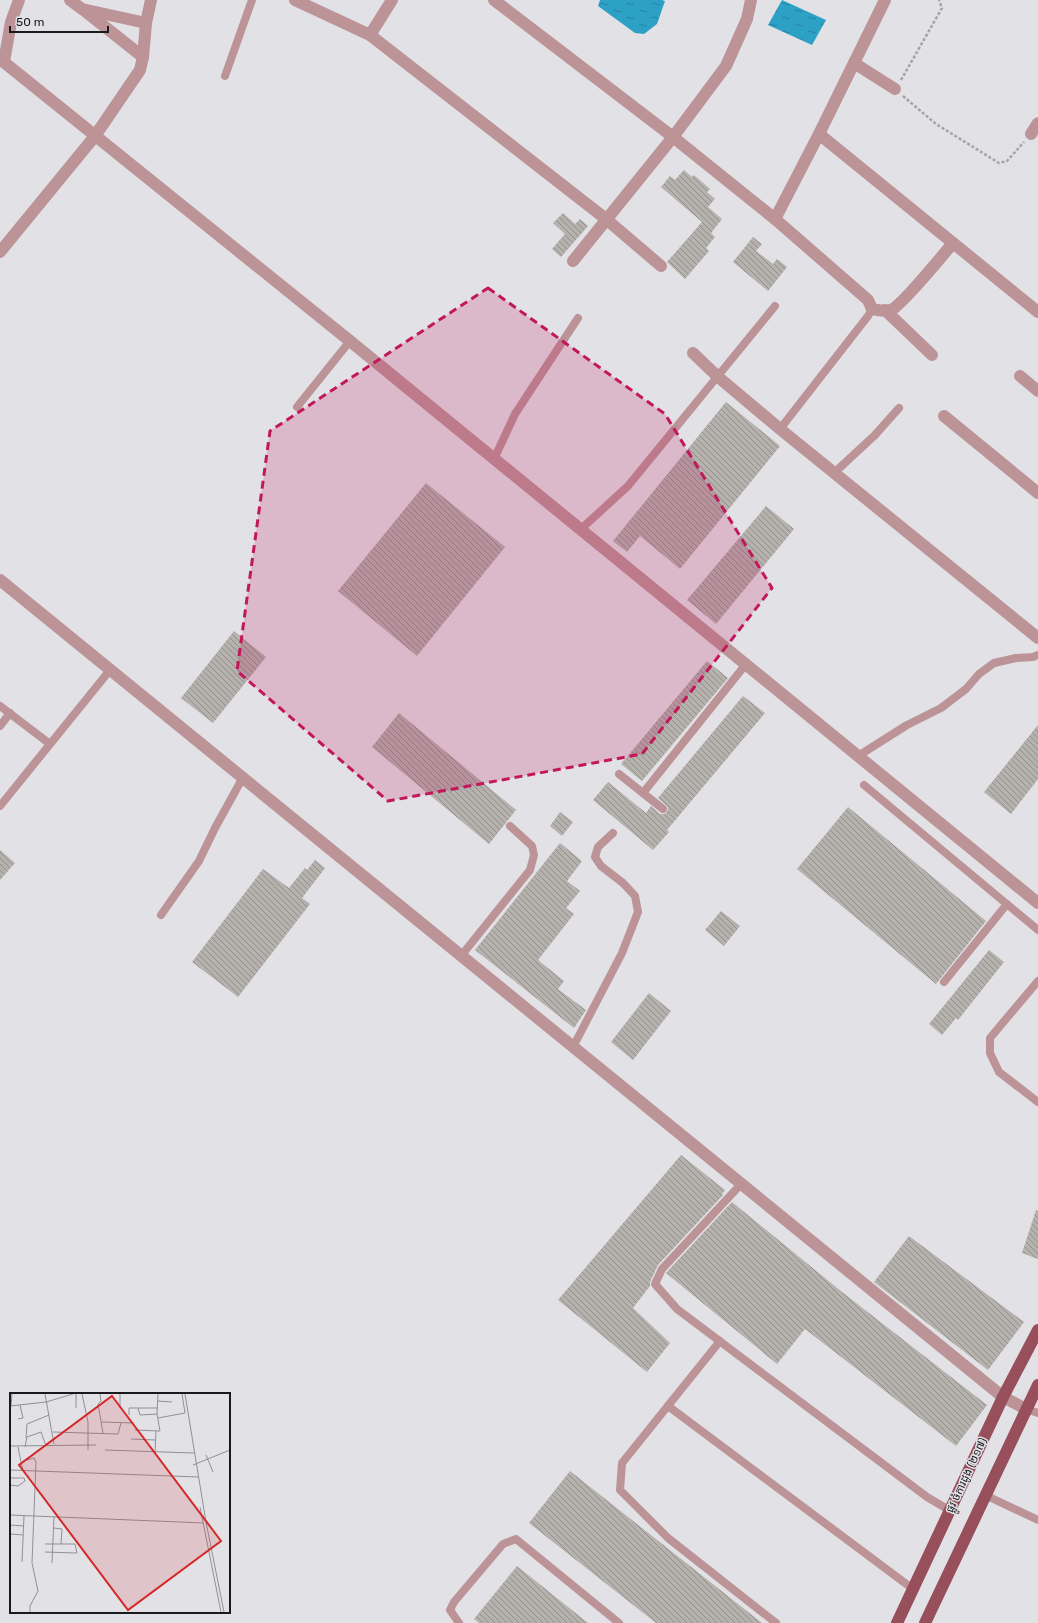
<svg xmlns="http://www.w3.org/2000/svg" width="1038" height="1623" font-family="Rubik,'Noto Sans Khmer',sans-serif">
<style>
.water{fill:url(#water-ripples)}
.building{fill:url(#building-back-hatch)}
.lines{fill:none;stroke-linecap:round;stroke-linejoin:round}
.path{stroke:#a4a4a8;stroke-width:2.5;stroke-dasharray:3 2;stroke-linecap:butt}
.service{stroke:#bc9397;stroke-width:8}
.minor{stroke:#bc9397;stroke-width:12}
.primary{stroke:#97505b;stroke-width:12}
.marked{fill:#c2185b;fill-opacity:0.2;stroke:#c2185b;stroke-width:3;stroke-dasharray:8 5;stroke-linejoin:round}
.labels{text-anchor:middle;stroke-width:3;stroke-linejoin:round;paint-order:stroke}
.street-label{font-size:11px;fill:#1a1a1c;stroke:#e1e1e6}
.inset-road{fill:none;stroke:#919195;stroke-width:1}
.view{fill:#d62828;fill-opacity:0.15;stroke:#d62828;stroke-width:2}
.inset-edge{fill:none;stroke:#1a1a1c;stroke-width:2}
</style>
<defs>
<pattern id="water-ripples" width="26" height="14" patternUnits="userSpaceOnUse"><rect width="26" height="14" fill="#2da0c5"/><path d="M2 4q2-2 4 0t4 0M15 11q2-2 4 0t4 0" fill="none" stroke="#26829f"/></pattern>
<pattern id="building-back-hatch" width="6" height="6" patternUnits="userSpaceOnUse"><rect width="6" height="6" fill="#b5b1ad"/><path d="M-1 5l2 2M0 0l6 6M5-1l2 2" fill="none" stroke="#928f8c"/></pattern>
</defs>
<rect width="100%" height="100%" fill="#e1e1e6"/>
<!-- water -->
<g class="water">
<polygon points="600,0 662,0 665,1 657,24 644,34 635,33 598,6"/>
<polygon points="782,0 826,20 812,45 768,25"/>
</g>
<!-- building -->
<g class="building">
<polygon points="684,170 692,177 694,175 710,189 707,192 715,199 708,207 722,219 711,233 715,237 706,248 709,251 685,279 667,262 702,222 661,187 670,176 675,180"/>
<polygon points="563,213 575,224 580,219 588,226 561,257 552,249 565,234 553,223"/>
<polygon points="753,237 762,244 756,251 773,264 777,259 787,267 768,291 733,262"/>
<polygon points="726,402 780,446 680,569 640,536 627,552 613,541"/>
<polygon points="426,483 505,547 417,656 338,591"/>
<polygon points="766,506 794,529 716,624 687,600"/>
<polygon points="234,631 266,657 213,723 181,698"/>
<polygon points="707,661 728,678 642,781 621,764"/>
<polygon points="743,696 765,713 667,830 669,832 653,850 593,800 608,782 646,813 651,806 660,814 665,814 668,810 668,807 658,798"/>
<polygon points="399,713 516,810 489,844 372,747"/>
<polygon points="1038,725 1038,779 1011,814 984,792"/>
<polygon points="848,807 986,921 936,984 797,869"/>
<polygon points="560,812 573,822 562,836 550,826"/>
<polygon points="560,843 582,861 567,881 580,891 566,908 574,914 538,960 564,981 558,989 586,1010 574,1028 475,950"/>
<polygon points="0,850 15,863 0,880"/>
<polygon points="315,860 325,868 302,898 310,904 238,997 192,962 263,869 289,888 305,868 307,870"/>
<polygon points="721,911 740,926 724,946 705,930"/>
<polygon points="989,950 1004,962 958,1020 956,1018 942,1035 929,1024"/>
<polygon points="649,993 671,1011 633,1060 611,1042"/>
<polygon points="681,1155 725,1190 722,1194 723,1195 658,1265 650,1282 650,1286 633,1308 670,1343 647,1372 558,1300"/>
<polygon points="732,1202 842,1292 987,1405 956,1446 805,1329 777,1364 666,1273"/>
<polygon points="1036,1210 1038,1211 1038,1259 1022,1253"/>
<polygon points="909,1236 1024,1322 988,1370 874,1282"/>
<polygon points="570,1471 762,1623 656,1623 529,1523"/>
<polygon points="517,1566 588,1623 479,1623 474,1619"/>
</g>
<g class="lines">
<!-- path -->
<g class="path">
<polyline points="901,80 942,8 939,0"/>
<polyline points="903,96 936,124 999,163 1007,161 1024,142"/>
</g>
<!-- service -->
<g class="service">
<polyline points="225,76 252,0"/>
<polyline points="297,407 350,341"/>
<polyline points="780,429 868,316 872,309"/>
<polyline points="494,459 515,414 578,318"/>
<polyline points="834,473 875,435 899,408"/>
<polyline points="581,529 628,486 775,306"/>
<polyline points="0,706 50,744"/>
<polyline points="0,726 10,713"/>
<polyline points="858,756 907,725 941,708 966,689 979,674 994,663 1016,658 1033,657 1038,655"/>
<polyline points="619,774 663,809"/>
<polyline points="864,785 1038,930"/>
<polyline points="643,793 746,664"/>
<polyline points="0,806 110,670"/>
<polyline points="161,915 199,861 215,828 242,779"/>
<polyline points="461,956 530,870 534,855 532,846 510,826"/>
<polyline points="1038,981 990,1038 990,1053 999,1072 1038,1102"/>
<polyline points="944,982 1007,904"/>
<polyline points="573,1047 622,953 638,912 635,896 623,883 601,866 595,857 598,847 613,833"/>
<polyline points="742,1183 662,1269 655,1284 677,1309 927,1497 949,1510"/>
<polyline points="720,1341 622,1463 620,1490 668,1538 776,1623"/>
<polyline points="668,1406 913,1589"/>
<polyline points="1026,1409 1038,1413"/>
<polyline points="985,1495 1038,1520"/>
<polyline points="459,1623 450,1610 454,1602 503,1544 516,1539 619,1623"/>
</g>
<!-- minor -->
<g class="minor">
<polyline points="295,0 370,35 606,219 661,266"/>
<path d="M494 0 673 137 775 219 868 300 872 309C878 310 885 312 891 310 901 306 943 255 953 243"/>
<polyline points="85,11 143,57"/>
<polyline points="146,23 151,0"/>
<polyline points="370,35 392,0"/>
<polyline points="0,59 350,341 1038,903"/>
<polyline points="4,62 11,22 19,0"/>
<polyline points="854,63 895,89"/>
<polyline points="819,134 1038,312"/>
<polyline points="1031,134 1038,123"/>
<polyline points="775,219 819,134 885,0"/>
<polyline points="0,252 95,136 140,70 143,57 146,23 82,9 70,0"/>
<polyline points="573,261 673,137 726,66 747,19 751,0"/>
<polyline points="885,310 932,355"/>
<polyline points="693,353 717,376 780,429 1038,638"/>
<polyline points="1020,376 1038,391"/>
<polyline points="944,416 1038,493"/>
<path d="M0 580C334 853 669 1124 1003 1397L1026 1409"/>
</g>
<!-- primary -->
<g class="primary">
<polyline points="897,1623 1003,1397 1038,1330"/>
<polyline points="925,1623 1038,1385"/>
</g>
</g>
<!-- marked area -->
<path class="marked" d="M488 288 665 414 772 588 642 754 388 801 237 671 270 431Z"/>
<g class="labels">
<!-- street labels -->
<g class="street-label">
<text transform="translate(966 1475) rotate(-65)" y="4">ផ្លូវ ចំការដូង (២១៧)</text>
</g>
</g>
<!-- overview -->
<g transform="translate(10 1393)">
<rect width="220" height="220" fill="#e1e1e6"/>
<path class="inset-road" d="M35 1 44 51M66 1V15M72 1 78 29V57M90 1 91 8 88 11 93 40M110 1V15M172 1 175 20M175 1 196 129 214 219M148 8 162 9M0 13 36 9 63 1M1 13 2 1M128 15H148M119 22V15H128L130 22 147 21M148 25 175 20M8 26 13 25 10 12M91 29 124 30M125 37 150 38 147 21 148 1M43 39 108 41 111 30M16 45 17 31 39 22M121 46 145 47M0 53 86 52M8 54 13 78M15 54 17 44 31 39 36 53M95 57 184 60M145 60 146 38M196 62 203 79M13 68 24 65 26 69 22 170 28 198 20 213V219M183 72 220 57M0 77 188 84M0 85H14L15 88 8 93 0 92M190 114 211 219M0 122 194 130M0 132 14 133M44 135 52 136 51 151M0 141 13 142M35 159 67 160 65 151H35M12 169 14 123M42 170 44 124"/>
<path class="view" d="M102 3 211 148 118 217 9 72Z"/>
<rect width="220" height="220" class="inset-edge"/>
</g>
<!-- scale -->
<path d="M10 26v6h98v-6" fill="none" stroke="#1a1a1c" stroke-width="2"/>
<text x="16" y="26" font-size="12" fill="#1a1a1c" stroke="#e1e1e6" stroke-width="3" paint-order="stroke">50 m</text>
</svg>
